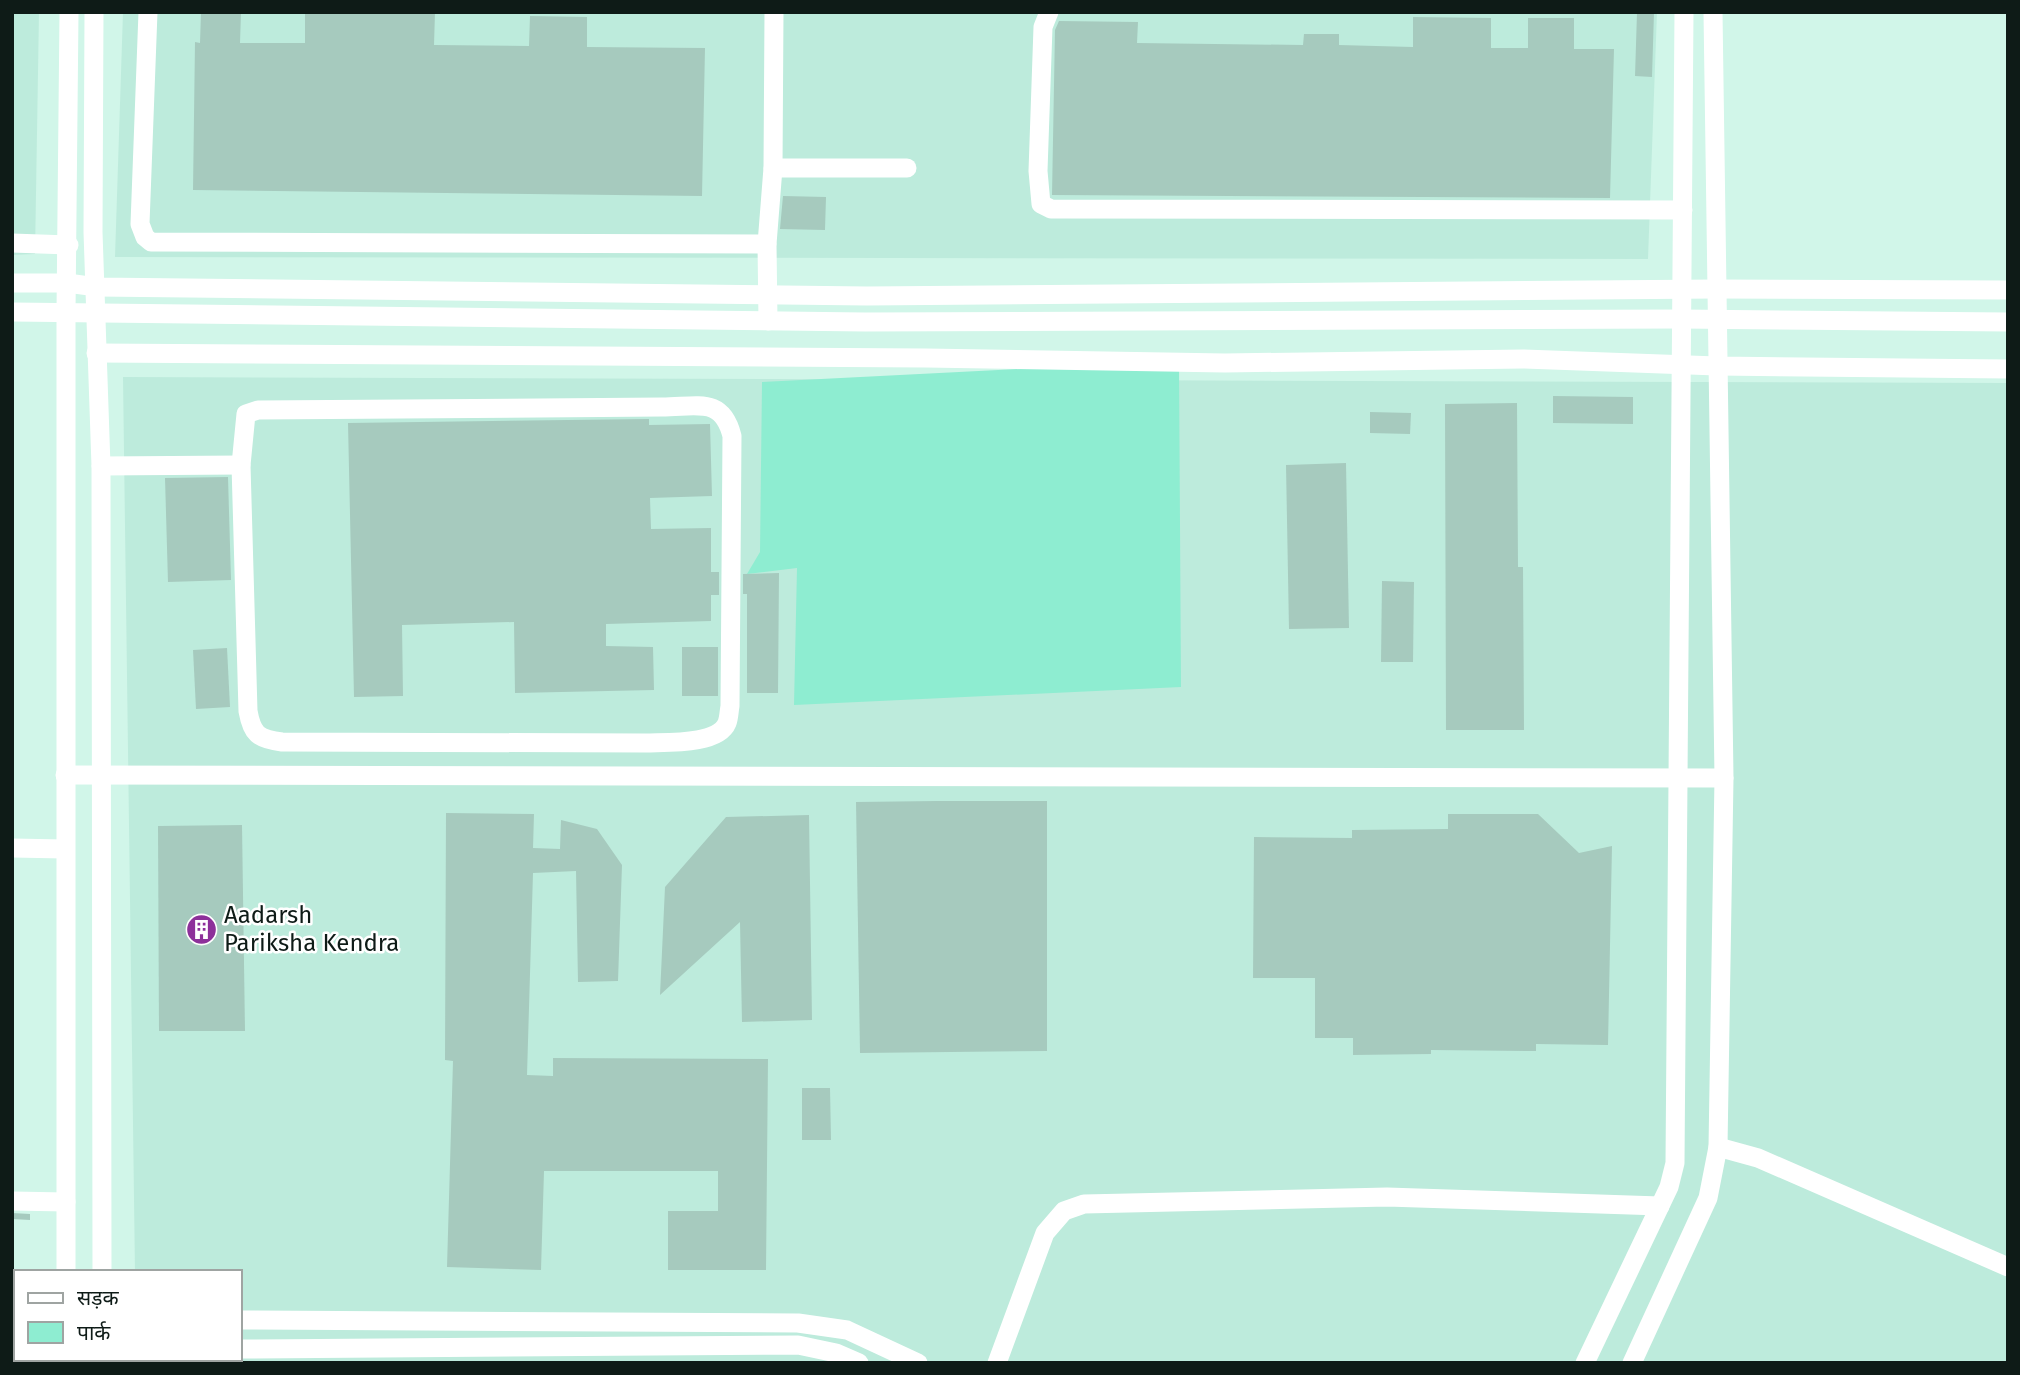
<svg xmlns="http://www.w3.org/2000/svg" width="2020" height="1375" font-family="'Fira Sans','Noto Sans Devanagari',sans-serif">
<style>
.built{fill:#bdebdc}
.green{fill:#8eedd1}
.building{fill:#a6cabe}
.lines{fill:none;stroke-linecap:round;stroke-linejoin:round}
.minor{stroke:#fff;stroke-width:19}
.labels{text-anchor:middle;stroke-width:5;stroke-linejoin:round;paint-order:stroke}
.poi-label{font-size:24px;fill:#0e1b17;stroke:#fff;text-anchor:start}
</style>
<rect width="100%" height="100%" fill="#d1f6e9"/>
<!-- built -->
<g class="built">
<polygon points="12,12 39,12 35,254 12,255"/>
<polygon points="123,12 1657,12 1648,259 115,257"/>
<polygon points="123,377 2008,383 2008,1363 136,1363 136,1359 240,1359 240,1272 135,1272"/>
</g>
<!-- green -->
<polygon class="green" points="1179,361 1181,687 794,705 797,568 747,574 760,552 762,382"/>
<!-- building -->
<g class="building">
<polygon points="201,12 241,12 240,43 305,43 305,12 435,12 434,45 529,46 530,16 587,17 587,47 705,48 702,196 193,190 195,42 200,43"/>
<polygon points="1637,12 1654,12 1652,77 1635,76"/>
<polygon points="1413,17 1491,18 1491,48 1528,48 1528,18 1574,18 1574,49 1614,49 1610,198 1052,195 1055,30 1059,21 1138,22 1137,43 1303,45 1304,34 1339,34 1339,45 1413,47"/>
<polygon points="783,196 826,197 825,230 780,229"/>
<polygon points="1553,396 1633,397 1633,424 1553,423"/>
<polygon points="1517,403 1518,567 1523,567 1524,730 1446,730 1445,404"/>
<polygon points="1370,412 1411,413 1410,434 1370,433"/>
<polygon points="649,419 649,425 710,424 712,496 650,498 651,529 711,528 711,572 719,572 719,595 711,595 711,621 606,624 606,646 653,647 654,690 515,693 514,622 402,625 403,696 354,697 348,423"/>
<polygon points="1346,463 1349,628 1289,629 1286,465"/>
<polygon points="228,477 231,580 168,582 165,478"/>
<polygon points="779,573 778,693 747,693 747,594 743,594 743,574"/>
<polygon points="1382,581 1414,582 1413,662 1381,662"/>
<rect x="682" y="647" width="36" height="49"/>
<polygon points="227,648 230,707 196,709 193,650"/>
<polygon points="937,801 1047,801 1047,1051 860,1053 856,802"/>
<polygon points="446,813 534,814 533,848 560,849 561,820 597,829 622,865 618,981 578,982 576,871 533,873 527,1075 553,1076 553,1058 768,1059 766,1270 668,1270 668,1211 718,1211 718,1171 544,1171 541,1270 447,1267 453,1061 445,1060"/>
<polygon points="1448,814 1538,814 1579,853 1612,846 1608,1045 1536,1044 1536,1051 1431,1050 1431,1054 1353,1055 1353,1038 1315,1038 1315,978 1253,978 1254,837 1352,838 1352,830 1448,829"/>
<polygon points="809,815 812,1020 742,1022 740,922 660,995 665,887 726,817"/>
<polygon points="242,825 245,1031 159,1031 158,826"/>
<polygon points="802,1088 830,1088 831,1140 802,1140"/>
<polygon points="12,1213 30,1214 30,1220 12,1219"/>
</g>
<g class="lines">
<!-- minor -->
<g class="minor">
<polyline points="94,12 93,232 101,466 102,1272"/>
<polyline points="148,12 140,224 145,237 151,242 767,244"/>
<polyline points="1049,12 1043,27 1038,171 1041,204 1051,209 1683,210"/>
<polyline points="773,168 907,168"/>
<polyline points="12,243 69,245"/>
<polyline points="12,283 67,283 97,287 867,296 1716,289 2008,290"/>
<polyline points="12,312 865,322 1681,319 2008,322"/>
<polyline points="768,321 767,244 773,168 774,12"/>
<polyline points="96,353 926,358 1225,363 1523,359 1717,366 2008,369"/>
<path d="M662 407C697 407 722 396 732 436L730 706C729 711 729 718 727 723 718 745 666 742 646 743L282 742C258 739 252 734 248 711L241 465 246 414 258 410Z"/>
<polyline points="101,466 241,465"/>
<polyline points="65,775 1724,778"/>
<polyline points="12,848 65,849"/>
<polyline points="1718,1147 1758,1158 2008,1267"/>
<polyline points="12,1201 66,1202"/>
<polyline points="66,1272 66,312 69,12"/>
<polyline points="240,1320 798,1323 847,1330 918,1363"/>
<polyline points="240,1349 798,1345 836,1353 859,1363"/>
<polyline points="67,1359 67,1363"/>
<polyline points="102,1359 102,1363"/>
<polyline points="997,1363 1045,1233 1064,1211 1084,1204 1387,1197 1660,1206"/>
<polyline points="1585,1363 1669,1187 1675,1163 1684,12"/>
<polyline points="1632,1363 1708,1198 1718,1147 1724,778 1713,12"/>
</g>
</g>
<!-- icons -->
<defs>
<symbol id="building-disc" viewBox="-11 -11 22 22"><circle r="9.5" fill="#8d309a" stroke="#fff"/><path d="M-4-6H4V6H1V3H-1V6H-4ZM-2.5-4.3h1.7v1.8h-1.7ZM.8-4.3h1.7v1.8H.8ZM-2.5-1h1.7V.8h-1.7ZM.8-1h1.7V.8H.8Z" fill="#fff"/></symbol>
</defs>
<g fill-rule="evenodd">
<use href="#building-disc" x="184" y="912" width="35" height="35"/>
</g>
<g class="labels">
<!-- poi labels -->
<g class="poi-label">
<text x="224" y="923">Aadarsh<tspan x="224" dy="28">Pariksha Kendra</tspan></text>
</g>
</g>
<!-- border -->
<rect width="2020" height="1375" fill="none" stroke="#0e1b17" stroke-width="28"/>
<!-- legend -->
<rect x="14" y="1270" width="228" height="91" fill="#ffffff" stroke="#9fa4a2" stroke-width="2"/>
<rect x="28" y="1293" width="35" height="10" fill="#ffffff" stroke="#9fa4a2" stroke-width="2"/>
<text x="77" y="1305" font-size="21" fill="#0e1b17">सड़क</text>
<rect x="28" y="1322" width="35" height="21" fill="#8eedd1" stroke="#9fa4a2" stroke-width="2"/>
<text x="77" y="1340" font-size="21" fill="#0e1b17">पार्क</text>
</svg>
